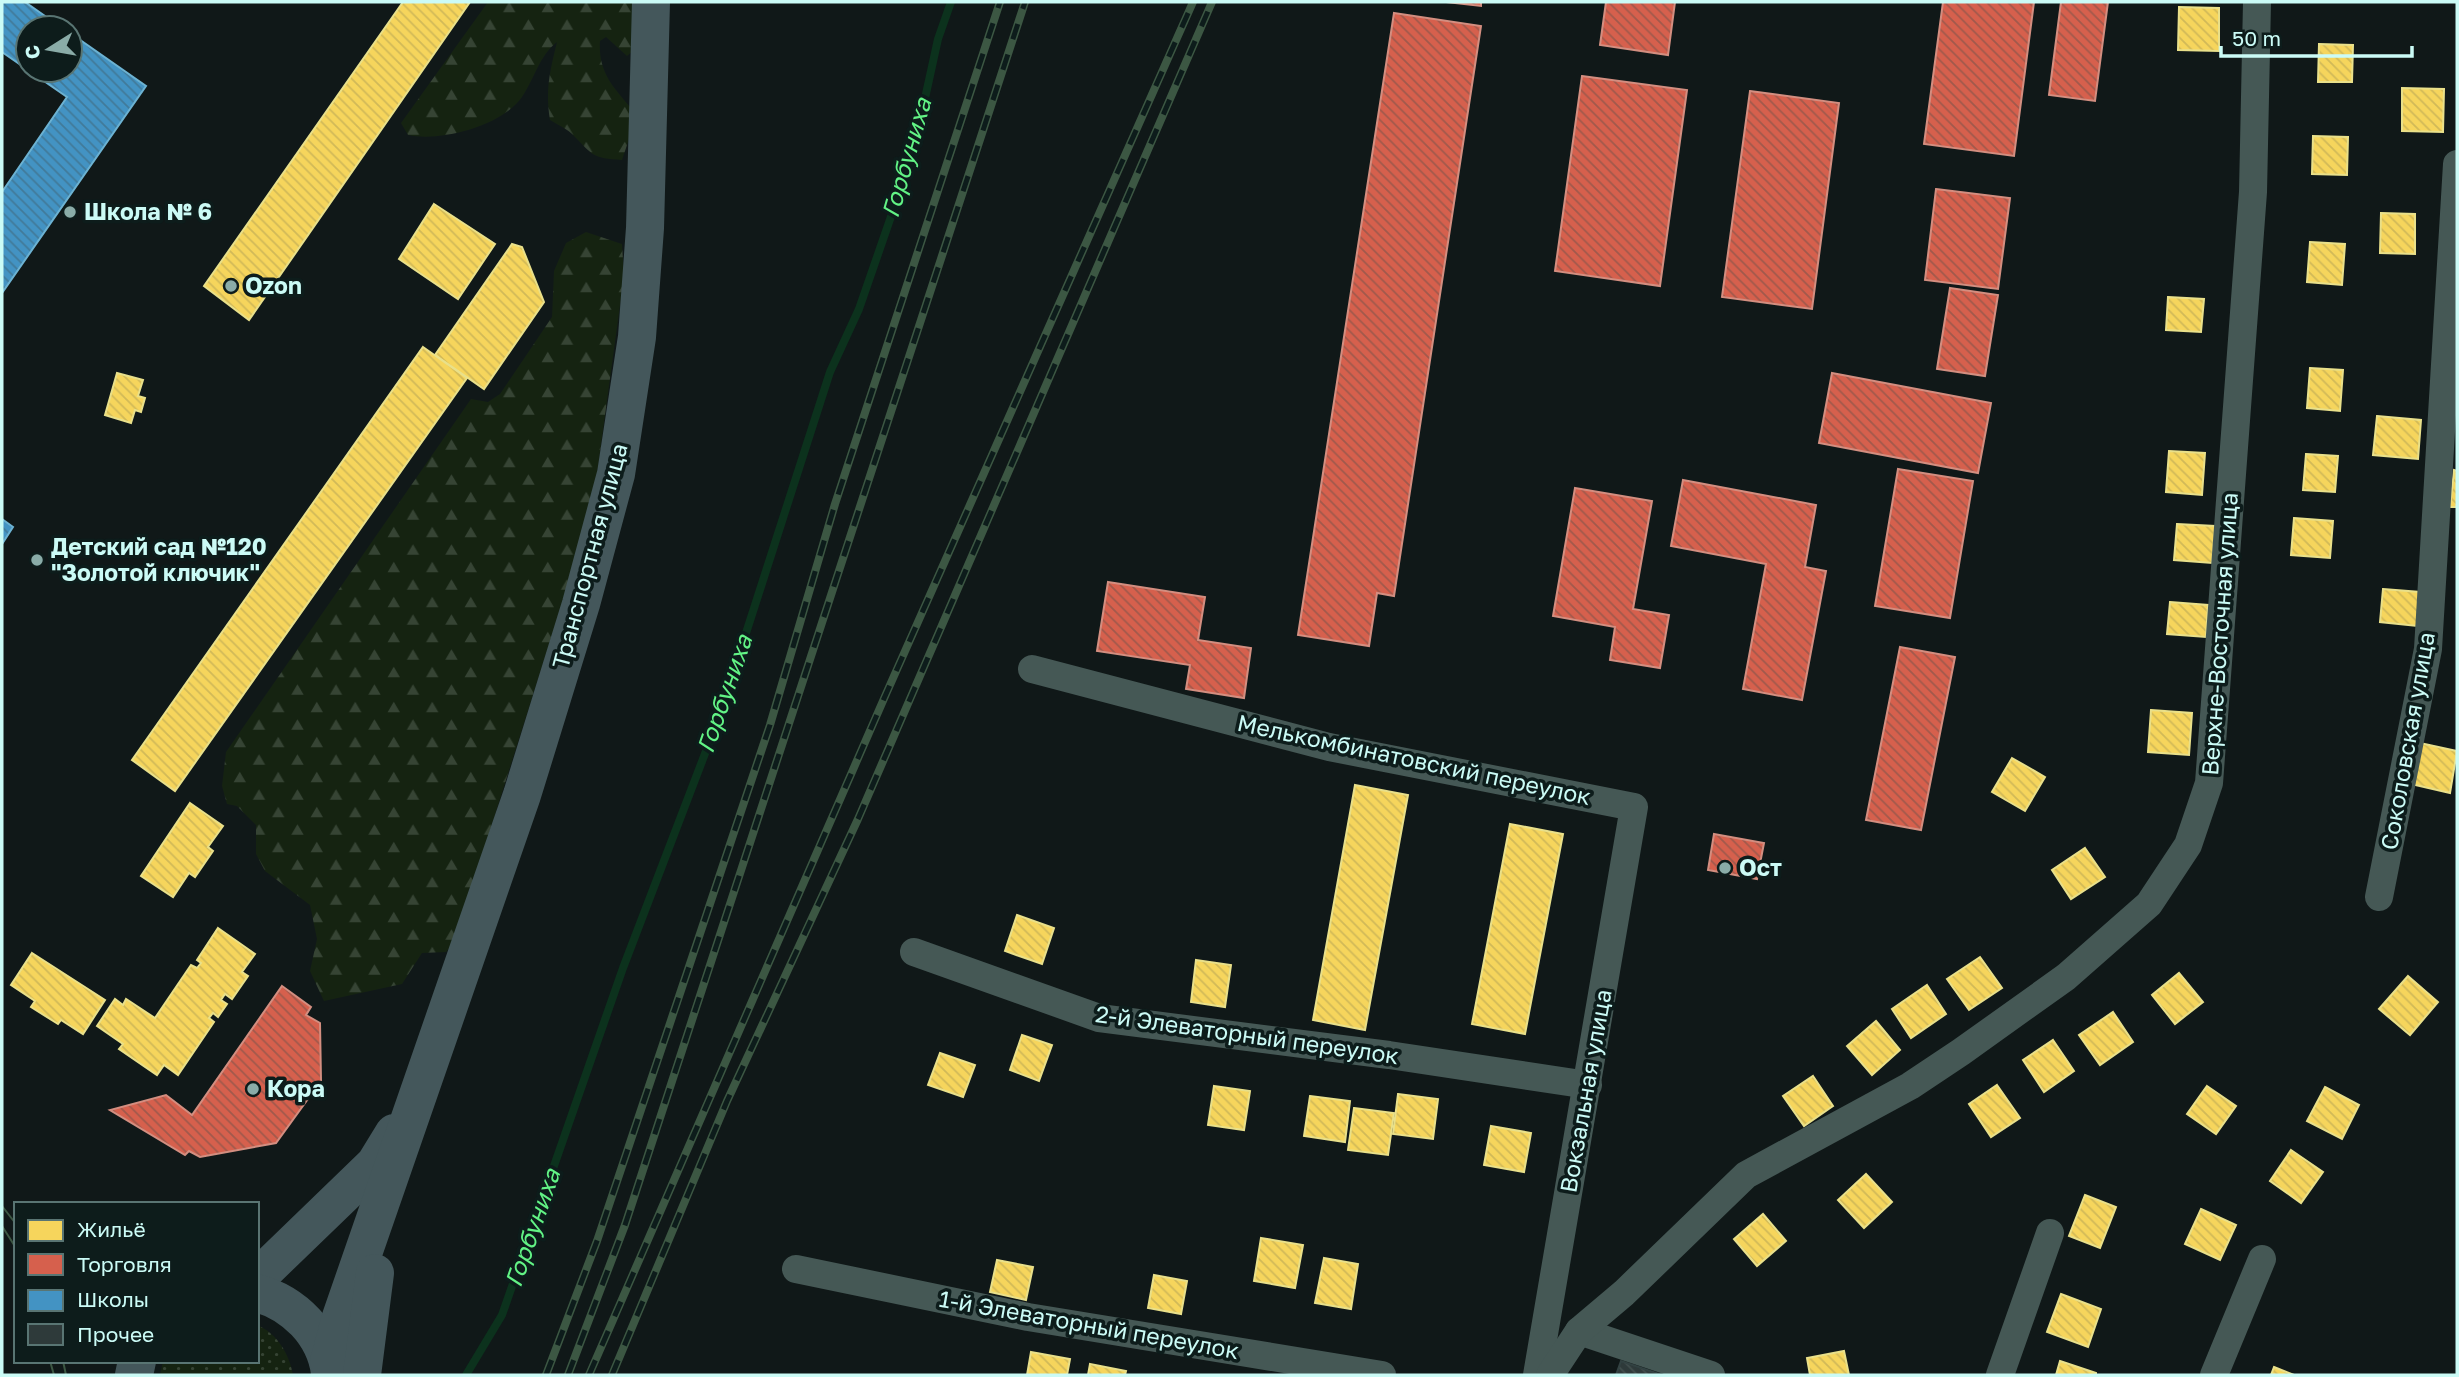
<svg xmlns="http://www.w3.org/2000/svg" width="2459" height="1377" font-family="'Golos Text',sans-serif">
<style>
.grass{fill:url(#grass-dots)}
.forest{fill:url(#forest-firs)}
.homes{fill:url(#homes-back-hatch);stroke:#e9e08a;stroke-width:2}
.shops{fill:url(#shops-back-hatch);stroke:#d38e80;stroke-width:2}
.schools{fill:url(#schools-back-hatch);stroke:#6cb2d2;stroke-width:2}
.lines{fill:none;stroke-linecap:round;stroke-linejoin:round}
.stream{stroke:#0c321d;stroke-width:8}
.building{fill:url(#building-back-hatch);stroke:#324242;stroke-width:2}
.minor{stroke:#455855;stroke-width:28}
.primary{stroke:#44575b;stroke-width:38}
.tram{stroke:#3c5743;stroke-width:2}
.rail-casing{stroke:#3c5743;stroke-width:8}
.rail{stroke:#0d1c1b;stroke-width:5;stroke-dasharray:16;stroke-linecap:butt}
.poi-dot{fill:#8aaca8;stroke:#0d1c1b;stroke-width:2.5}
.labels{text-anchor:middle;stroke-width:7;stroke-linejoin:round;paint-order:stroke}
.poi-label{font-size:23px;font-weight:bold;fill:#cbfbf6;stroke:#0d1c1b;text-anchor:start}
.street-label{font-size:23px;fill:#cbfbf6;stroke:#0d1c1b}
.water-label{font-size:24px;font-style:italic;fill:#62f385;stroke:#0d1c1b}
</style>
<defs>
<pattern id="grass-dots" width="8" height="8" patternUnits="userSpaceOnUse" patternTransform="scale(1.75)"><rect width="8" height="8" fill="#152311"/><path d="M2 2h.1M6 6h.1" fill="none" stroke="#364434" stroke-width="1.8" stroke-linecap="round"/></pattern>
<pattern id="forest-firs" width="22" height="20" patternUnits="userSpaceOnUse" patternTransform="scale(1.75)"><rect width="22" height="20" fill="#152311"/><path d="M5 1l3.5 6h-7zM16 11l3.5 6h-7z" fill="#364434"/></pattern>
<pattern id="homes-back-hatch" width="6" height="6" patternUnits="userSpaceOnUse" patternTransform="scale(1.75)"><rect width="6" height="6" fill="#f6d55c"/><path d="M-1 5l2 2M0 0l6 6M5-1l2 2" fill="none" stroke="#d1b958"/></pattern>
<pattern id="shops-back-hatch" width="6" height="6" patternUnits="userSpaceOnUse" patternTransform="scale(1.75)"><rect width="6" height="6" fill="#d6604d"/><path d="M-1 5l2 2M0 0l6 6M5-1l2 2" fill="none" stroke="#a0594c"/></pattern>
<pattern id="schools-back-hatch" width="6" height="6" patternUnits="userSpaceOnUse" patternTransform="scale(1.75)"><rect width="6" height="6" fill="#4393c3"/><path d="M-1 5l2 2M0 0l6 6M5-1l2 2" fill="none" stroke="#417a99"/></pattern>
<pattern id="building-back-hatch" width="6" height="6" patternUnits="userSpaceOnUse" patternTransform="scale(1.75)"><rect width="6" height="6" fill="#2e3a3a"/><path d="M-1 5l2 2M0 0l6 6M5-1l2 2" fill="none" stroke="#414e4d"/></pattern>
</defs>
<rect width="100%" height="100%" fill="#101818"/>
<!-- grass -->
<path class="grass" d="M257 1325C277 1333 290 1355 293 1375H160L163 1361H257Z"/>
<!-- forest -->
<g class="forest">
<path d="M488 2H640L634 50 627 56 606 37 600 41C598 71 612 86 631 108L629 139 622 160C592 158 594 156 574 136 568 129 558 125 550 120 545 91 550 70 557 42 539 56 535 78 522 97 502 126 441 142 408 135L401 123Z"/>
<polygon points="586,232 622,244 624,276 596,481 575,562 455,941 446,952 422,953 402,984 324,1001 310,971 317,939 310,905 265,871 256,854 256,825 237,806 227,804 222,786 226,752 471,399 488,402 500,394 552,317 554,271 566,243"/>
</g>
<!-- homes -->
<g class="homes">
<polygon points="403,2 470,2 249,320 204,286"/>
<polygon points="2179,7 2219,8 2219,51 2178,50"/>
<polygon points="2319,44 2353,45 2352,82 2318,82"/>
<polygon points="2402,88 2444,89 2443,132 2402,131"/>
<polygon points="2313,136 2348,137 2347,175 2312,174"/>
<polygon points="434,204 495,244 458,299 399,259"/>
<polygon points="2381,213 2415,214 2415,254 2380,253"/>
<polygon points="2310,242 2345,244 2342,285 2307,282"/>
<polygon points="512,244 522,247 544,302 484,389 435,355"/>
<polygon points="2168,297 2204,299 2201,332 2166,330"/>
<polygon points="423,347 467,378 175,791 132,760"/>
<polygon points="2310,368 2343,370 2340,411 2307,408"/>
<polygon points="117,373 143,380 138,396 145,398 141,412 135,410 131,423 105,415"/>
<polygon points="2377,416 2421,420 2418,459 2373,455"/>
<polygon points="2169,451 2205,453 2202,495 2166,492"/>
<polygon points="2306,454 2338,456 2335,492 2303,490"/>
<polygon points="2454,470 2457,471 2457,507 2450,507"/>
<polygon points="2294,518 2333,521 2330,558 2291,555"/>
<polygon points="2177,524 2215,526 2212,563 2174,560"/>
<polygon points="2383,589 2420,592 2417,626 2380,622"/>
<polygon points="2170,602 2208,605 2206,637 2167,634"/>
<polygon points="2151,710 2192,713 2189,755 2148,752"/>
<polygon points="2420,743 2457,751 2450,793 2411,784"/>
<polygon points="2012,758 2045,777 2025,811 1992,792"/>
<polygon points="1355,785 1408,795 1365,1030 1313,1020"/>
<polygon points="190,803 223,826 208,847 213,851 195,877 189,873 173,897 141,876"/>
<polygon points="1510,824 1563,834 1525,1034 1472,1024"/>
<polygon points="2085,848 2105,877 2071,899 2052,870"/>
<polygon points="1017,915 1054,928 1042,964 1005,951"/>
<polygon points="218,928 255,954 242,972 248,976 232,999 225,994 221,1000 227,1004 218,1017 213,1013 209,1018 214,1022 178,1075 164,1065 157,1075 119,1049 123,1044 97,1026 115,999 123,1005 126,999 155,1018 191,965 197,968 201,963 197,960"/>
<polygon points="32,953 105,1000 83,1034 61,1020 58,1024 31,1007 35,1001 11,985"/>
<polygon points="1980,957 2002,988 1969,1010 1947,979"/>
<polygon points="1196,960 1231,965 1225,1007 1191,1002"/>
<polygon points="2179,973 2203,1002 2175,1024 2152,995"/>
<polygon points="2408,976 2438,1002 2410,1035 2379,1009"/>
<polygon points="1927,985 1946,1014 1911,1038 1892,1009"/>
<polygon points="2113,1012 2133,1042 2100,1065 2079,1035"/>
<polygon points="1876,1021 1900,1050 1872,1075 1847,1046"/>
<polygon points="1022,1035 1052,1045 1039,1081 1010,1070"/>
<polygon points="2053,1040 2074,1071 2044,1092 2023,1060"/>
<polygon points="940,1053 975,1065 963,1097 928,1085"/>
<polygon points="1813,1076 1833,1106 1804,1126 1783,1096"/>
<polygon points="1997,1085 2020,1118 1991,1137 1969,1104"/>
<polygon points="1214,1086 1250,1091 1244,1130 1208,1125"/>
<polygon points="2207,1086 2236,1106 2216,1134 2187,1114"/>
<polygon points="2325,1087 2359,1105 2342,1139 2307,1121"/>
<polygon points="1398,1094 1438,1099 1433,1139 1393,1134"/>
<polygon points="1310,1096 1350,1101 1345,1142 1304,1136"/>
<polygon points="1354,1108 1394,1113 1388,1155 1348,1150"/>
<polygon points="1491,1126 1531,1133 1524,1172 1484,1165"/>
<polygon points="2291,1150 2323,1172 2301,1203 2270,1181"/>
<polygon points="1866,1174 1892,1202 1864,1228 1838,1200"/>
<polygon points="2085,1195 2116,1207 2100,1248 2069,1236"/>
<polygon points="2201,1209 2236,1225 2220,1260 2185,1244"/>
<polygon points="1763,1214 1786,1241 1757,1266 1734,1239"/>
<polygon points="1261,1238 1303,1245 1295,1288 1254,1281"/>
<polygon points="1324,1258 1358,1264 1351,1309 1315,1303"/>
<polygon points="997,1260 1033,1267 1026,1300 990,1292"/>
<polygon points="1154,1275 1187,1281 1181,1314 1148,1308"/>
<polygon points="2061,1294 2101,1309 2088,1347 2047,1332"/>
<polygon points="1844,1351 1849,1375 1810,1375 1807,1358"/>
<polygon points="1031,1352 1070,1359 1067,1375 1027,1375"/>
<polygon points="2060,1361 2096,1373 2096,1375 2056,1375"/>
<polygon points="1090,1364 1126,1371 1125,1375 1088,1375"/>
<polygon points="2274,1367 2294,1375 2271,1375"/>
</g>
<!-- shops -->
<g class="shops">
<polygon points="1446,2 1481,2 1481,6"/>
<polygon points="1606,2 1675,2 1668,55 1600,45"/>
<polygon points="1943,2 2034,2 2014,156 1924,144"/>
<polygon points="2061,2 2108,2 2095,101 2049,95"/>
<polygon points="1394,13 1481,26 1394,596 1377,593 1369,646 1298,635"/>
<polygon points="1582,76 1687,90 1660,286 1555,271"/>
<polygon points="1750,91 1839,103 1812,309 1722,297"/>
<polygon points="1936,189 2010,198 1998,289 1925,280"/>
<polygon points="1950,288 1998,295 1985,376 1937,369"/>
<polygon points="1832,373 1991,403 1978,473 1819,443"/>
<polygon points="1898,469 1973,481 1950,618 1875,606"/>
<polygon points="1683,480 1816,505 1805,567 1826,571 1802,700 1743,689 1766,564 1671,546"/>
<polygon points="1575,488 1652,501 1633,609 1669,615 1660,668 1610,660 1615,627 1553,616"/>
<polygon points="1108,582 1205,597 1198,640 1251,648 1244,698 1186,689 1190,665 1097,651"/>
<polygon points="1900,647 1955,657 1921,830 1866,820"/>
<polygon points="1714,834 1764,843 1757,879 1708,870"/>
<polygon points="282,986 311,1007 306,1015 320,1023 321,1081 276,1143 200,1157 189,1151 185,1155 110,1110 166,1095 192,1115"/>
</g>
<!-- schools -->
<g class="schools">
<polygon points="2,2 25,2 62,28 28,28 28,70 70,70 70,33 146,86 2,293 2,192 67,97 2,52"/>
<polygon points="2,519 13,527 2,544"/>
</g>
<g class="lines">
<!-- stream -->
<polyline class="stream" points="466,1375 502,1315 623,968 719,717 830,372 859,309 913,153 938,39 951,2"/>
</g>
<!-- building -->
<polygon class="building" points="1621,1361 1662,1375 1616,1375"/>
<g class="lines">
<!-- minor -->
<g class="minor">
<polyline points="1032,669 1329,747 1634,807 1537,1375"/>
<polyline points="2379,897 2428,649 2457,164"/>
<polyline points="914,952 1099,1018 1389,1055 1588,1085"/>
<polyline points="796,1269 1028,1317 1382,1375"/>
<polyline points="1579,1331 1711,1375"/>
<polyline points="1550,1375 1579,1331 1624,1293 1746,1175 1910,1086 1961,1052 2066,977 2149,904 2188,845 2209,783 2253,192 2257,2"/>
<polyline points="2000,1375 2050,1233"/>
<polyline points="2214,1375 2262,1259"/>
</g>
<!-- primary -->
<g class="primary">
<polyline points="257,1278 375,1164 394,1133"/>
<path d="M257 1293C294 1303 325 1334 330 1373"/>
<polyline points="329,1362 341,1317 522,795 581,604 616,474 637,337 645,228 651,2"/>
<polyline points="134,1375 137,1361"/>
<polyline points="362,1375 375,1273"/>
</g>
<!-- tram -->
<g class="tram">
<polyline points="2,1206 16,1224"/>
<polyline points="2,1226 16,1248"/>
<polyline points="50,1361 54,1375"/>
<polyline points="63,1361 66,1375"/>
</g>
<defs>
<g id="rail">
<polyline points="546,1375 597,1241 770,725 835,504 1000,2"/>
<polyline points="568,1375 625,1225 1025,2"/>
<polyline points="589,1375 886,694 1193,2"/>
<polyline points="612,1375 727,1101 858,819 1212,2"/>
</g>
</defs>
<!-- rail casing -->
<use href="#rail" class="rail-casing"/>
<!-- rail -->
<use href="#rail" class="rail"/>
</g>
<!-- markers -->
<g class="poi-dot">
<circle cx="70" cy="212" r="7"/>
<circle cx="231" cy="286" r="7"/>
<circle cx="37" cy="560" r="7"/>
<circle cx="1725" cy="868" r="7"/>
<circle cx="253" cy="1089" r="7"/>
</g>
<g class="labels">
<!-- poi labels -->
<g class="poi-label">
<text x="84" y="220">Школа № 6</text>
<text x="245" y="294">Ozon</text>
<text x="51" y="555">Детский сад №120<tspan x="51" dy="26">"Золотой ключик"</tspan></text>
<text x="1739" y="876">Ост</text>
<text x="267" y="1097">Кора</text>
</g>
<!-- street labels -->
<g class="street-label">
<text transform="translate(590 556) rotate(-75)" y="8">Транспортная улица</text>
<text transform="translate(2220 634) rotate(-86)" y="8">Верхне-Восточная улица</text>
<text transform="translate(2408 741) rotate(-80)" y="8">Соколовская улица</text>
<text transform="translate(1414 760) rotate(12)" y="8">Мелькомбинатовский переулок</text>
<text transform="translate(1247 1035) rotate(8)" y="8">2-й Элеваторный переулок</text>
<text transform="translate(1586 1091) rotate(-80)" y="8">Вокзальная улица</text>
<text transform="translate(1089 1325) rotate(10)" y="8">1-й Элеваторный переулок</text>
</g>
<!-- water labels -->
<g class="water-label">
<text transform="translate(907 158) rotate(-74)" y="8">Горбуниха</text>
<text transform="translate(725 694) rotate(-71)" y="8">Горбуниха</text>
<text transform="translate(533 1228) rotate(-71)" y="8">Горбуниха</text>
</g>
</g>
<!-- border -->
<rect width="2459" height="1377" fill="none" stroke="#cbfbf6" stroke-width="7"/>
<!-- legend -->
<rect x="14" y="1202" width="245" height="161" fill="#0d1c1b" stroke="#597573" stroke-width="2"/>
<rect x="28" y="1220" width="35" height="21" fill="#f6d55c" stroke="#597573" stroke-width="2"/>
<text x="77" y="1237" font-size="21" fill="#cbfbf6">Жильё</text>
<rect x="28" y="1254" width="35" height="21" fill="#d6604d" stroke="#597573" stroke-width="2"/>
<text x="77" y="1272" font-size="21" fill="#cbfbf6">Торговля</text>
<rect x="28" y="1290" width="35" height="21" fill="#4393c3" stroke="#597573" stroke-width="2"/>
<text x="77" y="1307" font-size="21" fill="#cbfbf6">Школы</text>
<rect x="28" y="1324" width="35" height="21" fill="#2e3a3a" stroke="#597573" stroke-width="2"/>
<text x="77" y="1342" font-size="21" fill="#cbfbf6">Прочее</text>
<!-- north arrow -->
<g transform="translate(49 49) rotate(259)"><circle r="33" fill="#0d1c1b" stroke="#597573" stroke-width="2"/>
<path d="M0-5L12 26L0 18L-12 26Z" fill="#8aaca8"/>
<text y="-10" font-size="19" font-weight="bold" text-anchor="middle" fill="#cbfbf6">С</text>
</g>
<!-- scale -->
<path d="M2221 46v10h191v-10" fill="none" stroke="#cbfbf6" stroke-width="3.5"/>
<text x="2232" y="46" font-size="21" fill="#cbfbf6" stroke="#0d1c1b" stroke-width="5" paint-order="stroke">50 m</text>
</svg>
